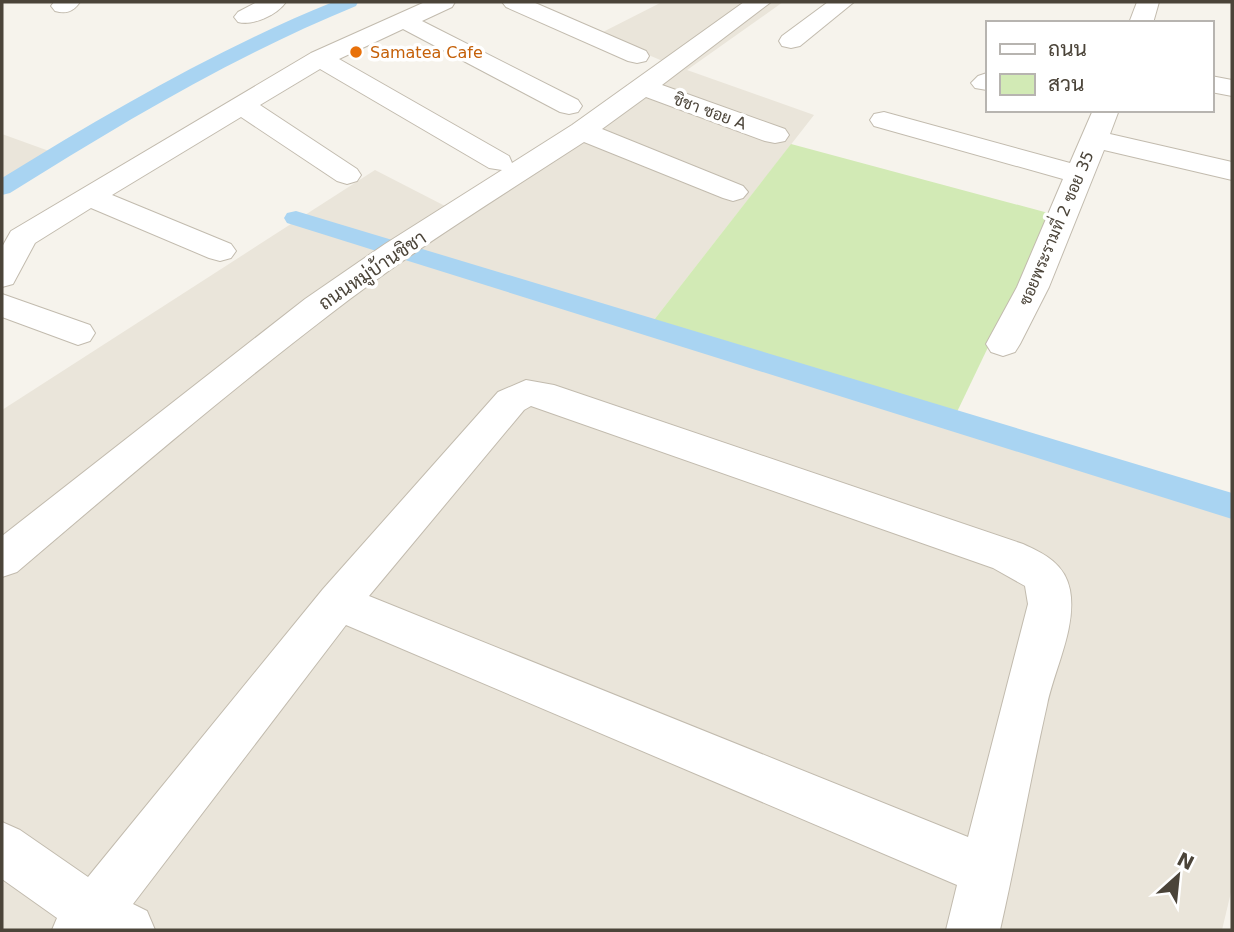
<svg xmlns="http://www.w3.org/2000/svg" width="1234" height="932" font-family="'DejaVu Sans',Sarabun,sans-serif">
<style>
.residential{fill:#eae5da}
.green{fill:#d2eab5}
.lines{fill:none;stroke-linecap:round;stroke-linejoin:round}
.canal{fill:#a9d4f2;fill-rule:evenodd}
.minor-casing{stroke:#c2bbae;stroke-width:2}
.minor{fill:#fff;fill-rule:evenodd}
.food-dot{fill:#e8710a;stroke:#fff;stroke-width:2.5}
.labels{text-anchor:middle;stroke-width:7;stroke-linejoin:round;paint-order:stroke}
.far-food-label{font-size:16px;fill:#c56008;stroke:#fff;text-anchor:start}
.far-street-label{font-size:16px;fill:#4b4439;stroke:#fff}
.street-label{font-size:19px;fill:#4b4439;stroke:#fff}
</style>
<rect width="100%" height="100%" fill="#f6f3ec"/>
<!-- residential -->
<g class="residential">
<polygon points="662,2 783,2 687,70 814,115 654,320 1232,499 1232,888 1222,930 2,930 2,410 375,170 447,207 665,62 599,34"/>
<polygon points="2,134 49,151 2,182"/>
</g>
<!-- green -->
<polygon class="green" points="791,144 1052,214 956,414 654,320"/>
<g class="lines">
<!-- canal -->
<g class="canal">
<path d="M333 2H358L356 6C234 56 122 123 10 193L2 195V178C109 112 217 49 333 2Z"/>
<polygon points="296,211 1232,493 1232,519 287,223 284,218 287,213"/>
</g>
<defs>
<g id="minor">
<path d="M54 2H80C73 12 66 14 55 11L51 6Z"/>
<path d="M257 2H286C277 15 253 26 238 22L234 17 238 12Z"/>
<path d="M425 2H455L452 7 422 21 578 100 582 106 578 112 569 114 560 112 403 29 339 59 509 156 512 163 572 125 744 2H771L662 85 785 129 789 135 785 141 775 143 765 141 646 97 602 129 743 186 748 192 743 198 733 201 723 198 584 142C498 198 410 252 329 315 222 397 119 485 17 572L2 577V536L305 299 385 244 502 170 489 168 320 69 260 105 357 169 361 175 357 181 347 184 337 181 241 117 112 195 231 244 236 251 231 258 220 261 209 258 91 208 35 243 13 284 2 287V247L11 231 311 53Z"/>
<polygon points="502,2 533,2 646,51 649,56 646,61 637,63 628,61 506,7"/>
<polygon points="828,2 854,2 800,46 791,48 782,46 779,41 782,36"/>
<polygon points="1137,2 1159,2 1153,23 1129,23"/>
<polygon points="987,73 987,90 975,88 971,83 978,76"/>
<polygon points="1211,76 1232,80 1232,96 1211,92"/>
<polygon points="1093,110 1119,110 1110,134 1232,162 1232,180 1104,150 1049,287 1020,344 1015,352 1003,356 991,352 986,344 1017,287 1063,179 874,126 870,120 874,114 884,112 1070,163"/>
<polygon points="2,294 90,325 95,333 90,341 78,345 2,317"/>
<path d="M526 380 554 385 1023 544C1045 554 1065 564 1070 590 1077 627 1054 670 1047 705 1030 780 1017 856 1000 930H946L957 885 346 625 133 904 147 911 155 930H52L57 918 2 879V822L20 830 88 877 323 589 498 392ZM531 406 993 568 1025 586 1028 604 968 837 369 596 524 410Z"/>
</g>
</defs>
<!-- minor casing -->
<use href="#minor" class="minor-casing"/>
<!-- minor -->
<use href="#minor" class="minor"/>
</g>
<!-- markers -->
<circle class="food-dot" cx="356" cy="52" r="7"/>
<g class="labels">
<!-- far-food labels -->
<g class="far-food-label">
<text x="370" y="58">Samatea Cafe</text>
</g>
<!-- far-street labels -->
<g class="far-street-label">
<text transform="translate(710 111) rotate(20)" y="6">ชิชา ซอย A</text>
<text transform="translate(1056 228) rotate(-67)" y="6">ซอยพระรามที่ 2 ซอย 35</text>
</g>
<!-- street labels -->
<g class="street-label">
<text transform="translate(372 270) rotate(-34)" y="7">ถนนหมู่บ้านชิชา</text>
</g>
</g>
<!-- border -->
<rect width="1234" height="932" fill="none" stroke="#4b4439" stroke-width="7"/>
<!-- legend -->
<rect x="986" y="21" width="228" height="91" fill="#ffffff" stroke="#b7b4b0" stroke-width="2"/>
<rect x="1000" y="44" width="35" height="10" fill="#ffffff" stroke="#b7b4b0" stroke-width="2"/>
<text x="1048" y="56" font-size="21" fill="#4b4439">ถนน</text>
<rect x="1000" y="74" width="35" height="21" fill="#d2eab5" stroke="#b7b4b0" stroke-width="2"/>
<text x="1048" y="91" font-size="21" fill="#4b4439">สวน</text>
<!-- north arrow -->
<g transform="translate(1178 876) rotate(27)" stroke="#ffffff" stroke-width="5" paint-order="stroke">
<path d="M0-5L12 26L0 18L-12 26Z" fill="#4b4439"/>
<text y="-10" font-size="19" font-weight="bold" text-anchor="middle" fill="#4b4439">N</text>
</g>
</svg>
